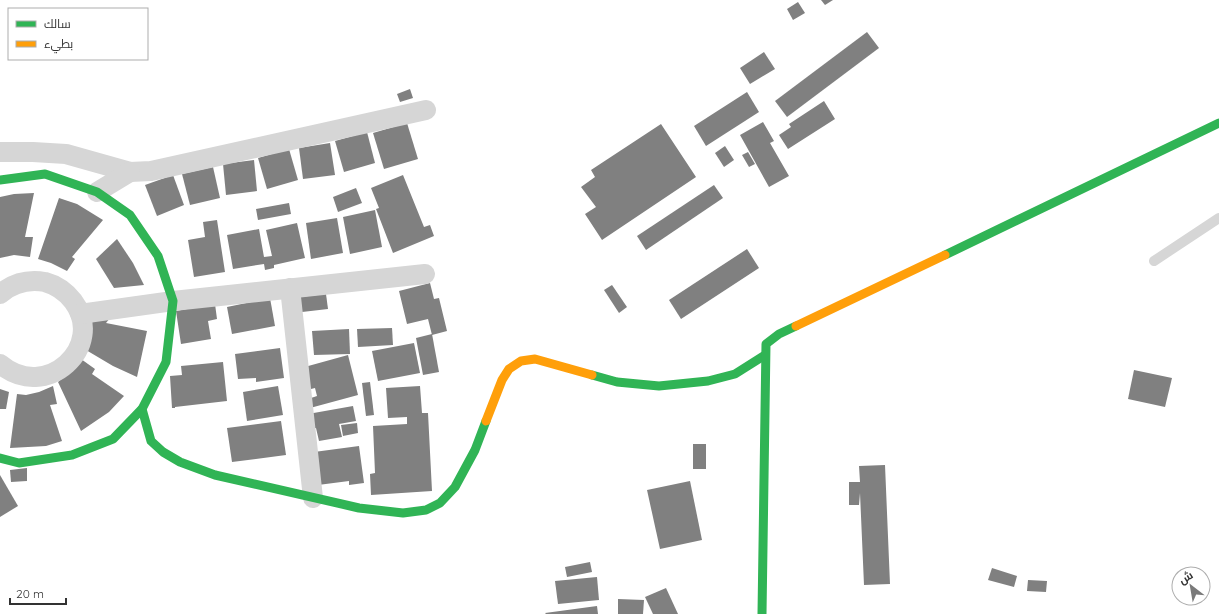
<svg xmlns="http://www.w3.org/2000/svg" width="1219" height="614" font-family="Quicksand,Cairo,sans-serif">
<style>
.building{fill:#808080}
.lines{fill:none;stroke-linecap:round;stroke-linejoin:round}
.lane{stroke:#d6d6d6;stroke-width:10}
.street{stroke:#d6d6d6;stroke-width:20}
.fast{stroke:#30b455;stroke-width:9}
.slow{stroke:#ff9f0a;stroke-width:9}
</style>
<rect width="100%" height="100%" fill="#fff"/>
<!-- building -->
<g class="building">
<polygon points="821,0 833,0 825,5"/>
<polygon points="798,2 805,13 793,20 787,9"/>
<polygon points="867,32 879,48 787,117 775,101"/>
<polygon points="764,52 775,69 750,84 740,68"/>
<polygon points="410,89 413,98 400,102 397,94"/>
<polygon points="747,92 759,112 706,146 694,126"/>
<polygon points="824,101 835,119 788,149 779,135 791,127 789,124"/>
<polygon points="763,122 774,141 770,143 789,176 769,187 740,135"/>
<polygon points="407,123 418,159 384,169 373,133"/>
<polygon points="661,124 696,177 602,240 585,214 596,207 581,187 595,177 591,170"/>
<polygon points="367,132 375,163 344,172 335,141"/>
<polygon points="330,143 335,175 303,179 299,148"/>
<polygon points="725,146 734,160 724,167 715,153"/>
<polygon points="289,149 298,180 267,189 258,158"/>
<polygon points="748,152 755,164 749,167 742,155"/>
<polygon points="254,160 257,191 226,195 223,164"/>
<polygon points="213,167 220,198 190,205 182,174"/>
<polygon points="173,175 184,205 157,216 145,185"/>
<polygon points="403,175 424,227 430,225 434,236 393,253 376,209 379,208 371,188"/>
<polygon points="714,185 723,198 646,250 637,236"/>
<polygon points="356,188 362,203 338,212 333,197"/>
<polygon points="34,193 25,237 33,237 30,257 14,255 0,258 0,197 14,194"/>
<polygon points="59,198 77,204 103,220 72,257 75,259 67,271 51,263 38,259"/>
<polygon points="289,203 291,214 258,220 256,209"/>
<polygon points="375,210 382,247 350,254 343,217"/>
<polygon points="337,218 343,253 311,259 306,223"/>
<polygon points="217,220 225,272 194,277 188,240 205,237 203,222"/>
<polygon points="297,223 305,258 274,265 274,268 265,270 264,264 233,269 227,235 259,229 264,257 272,256 266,230"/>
<polygon points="117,239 133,263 144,285 114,288 96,259"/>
<polygon points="747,249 759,268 681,319 669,300"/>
<polygon points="430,283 434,299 439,298 447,331 432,335 428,319 407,324 399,291"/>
<polygon points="612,285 627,307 619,313 604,290"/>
<polygon points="326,294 328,309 302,312 300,297"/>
<polygon points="270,298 275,326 232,334 227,307"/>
<polygon points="215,304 217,319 208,321 211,339 181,344 176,311"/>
<polygon points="91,317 110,318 106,323 147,331 137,377 113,366 86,350"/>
<polygon points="392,328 393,345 358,347 357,329"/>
<polygon points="349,329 350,354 314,355 312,331"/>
<polygon points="432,334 439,372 423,375 416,338"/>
<polygon points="414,343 420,373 378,381 372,351"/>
<polygon points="280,348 284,378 256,382 256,378 238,379 235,354"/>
<polygon points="348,355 358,395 310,408 308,399 317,396 315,388 307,390 301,368"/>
<polygon points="81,359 95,369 92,374 124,396 109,412 81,431 58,382 72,370"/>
<polygon points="223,362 227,401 175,407 175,408 172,408 170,376 182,375 181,366"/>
<polygon points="1134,370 1172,378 1165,407 1128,399"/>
<polygon points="370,382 374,415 366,416 362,383"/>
<polygon points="53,386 57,404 50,405 62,441 46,446 10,448 17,394 26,395 39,392"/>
<polygon points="278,386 283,415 247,421 243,392"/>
<polygon points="420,386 422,413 428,413 432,491 371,495 370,474 375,473 373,426 407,424 407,417 388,418 386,388"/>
<polygon points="0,389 9,392 6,409 0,409"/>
<polygon points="353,406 356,421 339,424 342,437 319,441 316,428 311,429 308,414"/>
<polygon points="281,421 286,455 232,462 227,428"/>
<polygon points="357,423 358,433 343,436 341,425"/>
<rect x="693" y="444" width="13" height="25"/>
<polygon points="359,446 364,483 349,485 349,481 318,485 314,452"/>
<polygon points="885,465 890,584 864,585 860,493 859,505 849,505 849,482 860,482 859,466"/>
<polygon points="27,468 27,481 11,482 10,470"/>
<polygon points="0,475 18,506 0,517"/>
<polygon points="690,481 702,540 660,549 647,490"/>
<polygon points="590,562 592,572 567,577 565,567"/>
<polygon points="992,568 1017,576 1014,587 988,580"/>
<polygon points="597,577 599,600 558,604 555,581"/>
<polygon points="1028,580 1047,581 1046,592 1027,591"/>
<polygon points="666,588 678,614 653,614 645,597"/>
<polygon points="618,599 644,600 643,614 618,614"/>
<polygon points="597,606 598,614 546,614 545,613"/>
</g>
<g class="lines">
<!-- lane -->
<polyline class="lane" points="1154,261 1219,218"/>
<!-- street -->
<g class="street">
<polyline points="0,152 33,152 66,154 130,172 151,171 426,110"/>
<polyline points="97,192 130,172"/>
<polyline points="290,288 313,498"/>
<path d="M0 294C13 283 28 279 45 282 56 285 66 292 73 301 107 346 46 403 0 364"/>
<polyline points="80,314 173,301 425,274"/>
</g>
<!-- fast -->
<g class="fast">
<polyline points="0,180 45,174 97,192 130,215 158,256 173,301 166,362 142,409 113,439 72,455 19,463 0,458"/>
<polyline points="945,255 1219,123"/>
<polyline points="592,375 617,382 659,386 708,381 735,374 765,355"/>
<polyline points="142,409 151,441 163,452 180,462 215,475 359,508 403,513 426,510 440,503 455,487 475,450 486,421"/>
<polyline points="762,614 766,344 779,334 796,326"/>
</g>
<!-- slow -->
<g class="slow">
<polyline points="796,326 945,255"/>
<polyline points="486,421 502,380 509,369 521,361 535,359 592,375"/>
</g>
</g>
<!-- legend -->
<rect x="8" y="8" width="140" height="52" fill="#ffffff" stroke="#adadad"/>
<rect x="16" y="21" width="20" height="6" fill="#30b455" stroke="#adadad"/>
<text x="44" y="28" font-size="12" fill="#323232">سالك</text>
<rect x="16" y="41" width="20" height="6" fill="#ff9f0a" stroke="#adadad"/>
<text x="44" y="48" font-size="12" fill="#323232">بطيء</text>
<!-- north arrow -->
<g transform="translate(1191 586) rotate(329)"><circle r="19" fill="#ffffff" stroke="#adadad"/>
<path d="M0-3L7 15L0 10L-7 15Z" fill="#7a7a7a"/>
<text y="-6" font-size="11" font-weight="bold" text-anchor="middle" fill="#323232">ش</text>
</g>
<!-- scale -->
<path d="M10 598v6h56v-6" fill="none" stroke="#323232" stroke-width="2"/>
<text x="16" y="598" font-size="12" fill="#323232" stroke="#ffffff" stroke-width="3" paint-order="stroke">20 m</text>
</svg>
